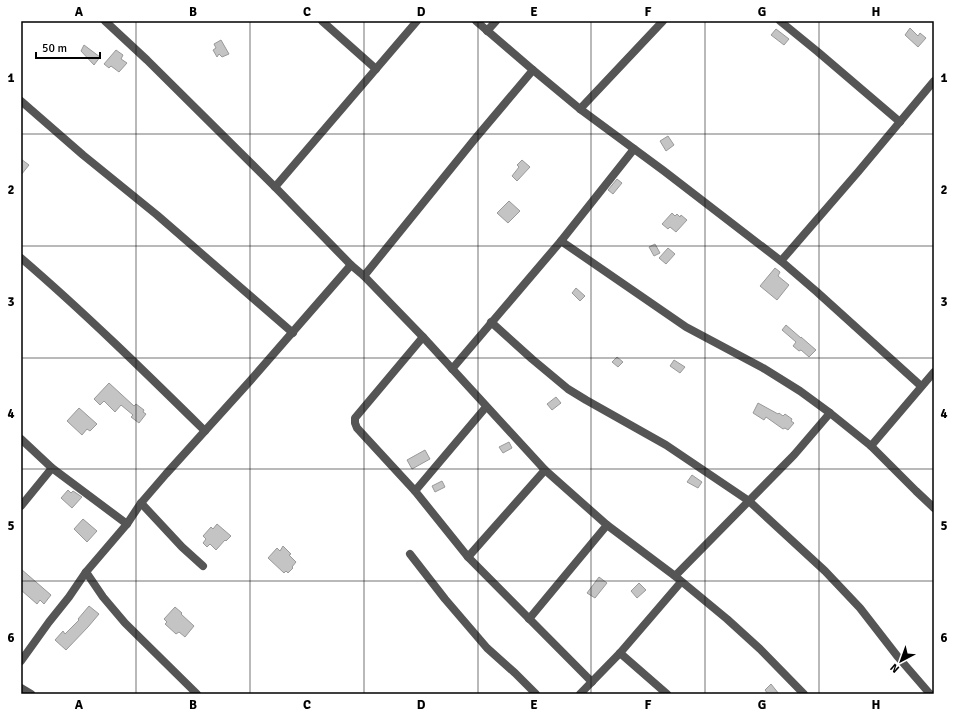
<svg xmlns="http://www.w3.org/2000/svg" width="955" height="715" font-family="Signika,sans-serif">
<style>
.building{fill:#c4c4c4;stroke:#999}
.lines{fill:none;stroke-linecap:round;stroke-linejoin:round}
.street{stroke:#555;stroke-width:8}
.grid{fill:none;stroke:#000;stroke-width:1;stroke-opacity:0.55}
.neatline{fill:none;stroke:#000;stroke-width:1.5}
.grid-label{font-size:13px;text-anchor:middle;font-weight:bold;fill:#000}
</style>
<rect width="100%" height="100%" fill="#fff"/>
<!-- building -->
<g class="building">
<polygon points="910,28 918,36 920,33 926,38 918,47 905,35"/>
<polygon points="776,29 789,39 784,45 771,35"/>
<polygon points="221,40 229,54 222,57 219,54 217,57 213,50 216,48 214,44"/>
<polygon points="84,45 100,57 94,65 81,51"/>
<polygon points="116,50 123,55 121,59 127,63 119,72 111,66 109,68 104,64"/>
<polygon points="668,136 674,145 666,151 660,141"/>
<polygon points="21,159 29,165 21,175"/>
<polygon points="522,160 530,167 517,181 512,176 519,167 517,165"/>
<polygon points="617,179 622,183 613,194 608,190"/>
<polygon points="509,201 520,211 508,223 497,213"/>
<polygon points="672,213 675,216 677,214 680,217 681,215 687,220 676,232 670,227 668,229 662,224"/>
<polygon points="655,244 660,253 654,256 649,247"/>
<polygon points="668,248 675,254 666,264 659,258"/>
<polygon points="775,268 780,272 778,276 789,285 777,300 760,286"/>
<polygon points="576,288 585,296 580,301 572,293"/>
<polygon points="786,325 801,338 801,337 816,350 809,357 801,350 799,351 793,346 796,342 782,330"/>
<polygon points="617,357 623,362 618,367 612,362"/>
<polygon points="674,360 685,367 680,373 670,366"/>
<polygon points="109,383 134,406 136,404 144,410 143,412 146,414 139,423 131,417 133,415 121,405 115,412 104,401 100,405 94,399"/>
<polygon points="556,397 561,403 552,410 547,404"/>
<polygon points="758,403 778,414 779,413 783,416 785,414 792,419 791,421 794,423 788,430 785,428 783,429 766,417 764,420 753,413"/>
<polygon points="79,408 97,424 90,431 87,429 82,435 67,421"/>
<polygon points="509,442 512,448 503,453 499,447"/>
<polygon points="425,450 430,459 412,469 407,460"/>
<polygon points="692,475 702,482 698,488 687,482"/>
<polygon points="442,481 445,487 435,492 432,486"/>
<polygon points="68,490 71,493 73,491 82,497 72,508 61,498"/>
<polygon points="83,519 97,531 87,542 74,529"/>
<polygon points="217,524 231,536 226,541 225,540 216,550 210,544 207,547 203,543 206,539 203,536 211,527 213,529"/>
<polygon points="283,546 291,554 289,555 296,562 292,567 293,568 288,573 286,571 284,573 268,558 277,548 280,551"/>
<polygon points="21,569 51,595 44,604 40,600 37,604 21,590"/>
<polygon points="599,577 607,583 595,598 587,593"/>
<polygon points="639,583 646,590 637,598 631,591"/>
<polygon points="89,606 99,614 88,627 66,650 55,640 63,631 65,634 79,620 78,619"/>
<polygon points="175,607 182,613 181,614 194,626 185,637 179,632 176,634 165,624 167,622 164,619"/>
<polygon points="771,684 779,694 768,694 765,690"/>
</g>
<g class="lines">
<!-- street -->
<g class="street">
<polyline points="105,21 147,60 275,187 351,265 364,276 423,337 545,470 607,525 675,576 727,619 760,649 804,694"/>
<polyline points="322,21 376,69"/>
<polyline points="476,21 533,70 580,109 664,171 781,261 817,292 921,386"/>
<polyline points="780,21 818,52 900,122"/>
<polyline points="487,31 496,21"/>
<polyline points="21,101 83,155 157,215 293,333"/>
<polyline points="580,109 663,21"/>
<polyline points="275,187 417,21"/>
<polyline points="561,241 686,327 763,368 800,391 830,413 871,446 916,491 934,508"/>
<path d="M21 258C85 313 145 372 205 431"/>
<polyline points="781,261 858,172 934,81"/>
<polyline points="364,276 474,140 533,70"/>
<polyline points="491,322 532,359 568,389 586,400 666,445 749,501 825,571 860,608 898,657 930,694"/>
<polyline points="423,337 355,418 355,423 357,428 415,491 468,557 592,682"/>
<polyline points="452,369 561,241 634,149"/>
<polyline points="21,439 52,468 127,524"/>
<polyline points="871,446 934,372"/>
<polyline points="415,491 486,407"/>
<polyline points="141,503 182,547 203,566"/>
<polyline points="21,506 52,468"/>
<polyline points="410,554 445,599 487,648 515,673 536,694"/>
<polyline points="468,557 545,470"/>
<polyline points="86,572 103,597 125,623 197,694"/>
<polyline points="675,576 794,455 830,413"/>
<polyline points="529,619 607,525"/>
<polyline points="620,653 667,694"/>
<polyline points="21,661 49,622 69,597 86,572 127,524 141,503 166,474 250,381 351,265"/>
<polyline points="21,688 31,694"/>
<polyline points="580,694 620,653 681,582"/>
</g>
</g>
<!-- grid -->
<path class="grid" d="M136 21V694M250 21V694M364 21V694M478 21V694M591 21V694M705 21V694M819 21V694M21 134H934M21 246H934M21 358H934M21 469H934M21 581H934"/>
<!-- border -->
<rect width="955" height="715" fill="none" stroke="#ffffff" stroke-width="44"/>
<!-- north arrow -->
<g transform="translate(901 661) rotate(221)" stroke="#ffffff" stroke-width="3" paint-order="stroke">
<path d="M0-3L7 15L0 10L-7 15Z" fill="#000000"/>
<text y="-6" font-size="11" font-weight="bold" text-anchor="middle" fill="#000000">N</text>
</g>
<!-- scale -->
<path d="M36 52v6h64v-6" fill="none" stroke="#000000" stroke-width="2"/>
<text x="42" y="52" font-size="12" fill="#000000" stroke="#ffffff" stroke-width="3" paint-order="stroke">50 m</text>
<rect x="22" y="22" width="911" height="671" class="neatline"/>
<g class="grid-label">
<text x="79" y="16">A</text>
<text x="193" y="16">B</text>
<text x="307" y="16">C</text>
<text x="421" y="16">D</text>
<text x="534" y="16">E</text>
<text x="648" y="16">F</text>
<text x="762" y="16">G</text>
<text x="876" y="16">H</text>
<text x="11" y="82">1</text>
<text x="944" y="82">1</text>
<text x="11" y="194">2</text>
<text x="944" y="194">2</text>
<text x="11" y="306">3</text>
<text x="944" y="306">3</text>
<text x="11" y="418">4</text>
<text x="944" y="418">4</text>
<text x="11" y="530">5</text>
<text x="944" y="530">5</text>
<text x="11" y="642">6</text>
<text x="944" y="642">6</text>
<text x="79" y="709">A</text>
<text x="193" y="709">B</text>
<text x="307" y="709">C</text>
<text x="421" y="709">D</text>
<text x="534" y="709">E</text>
<text x="648" y="709">F</text>
<text x="762" y="709">G</text>
<text x="876" y="709">H</text>
</g>
</svg>
